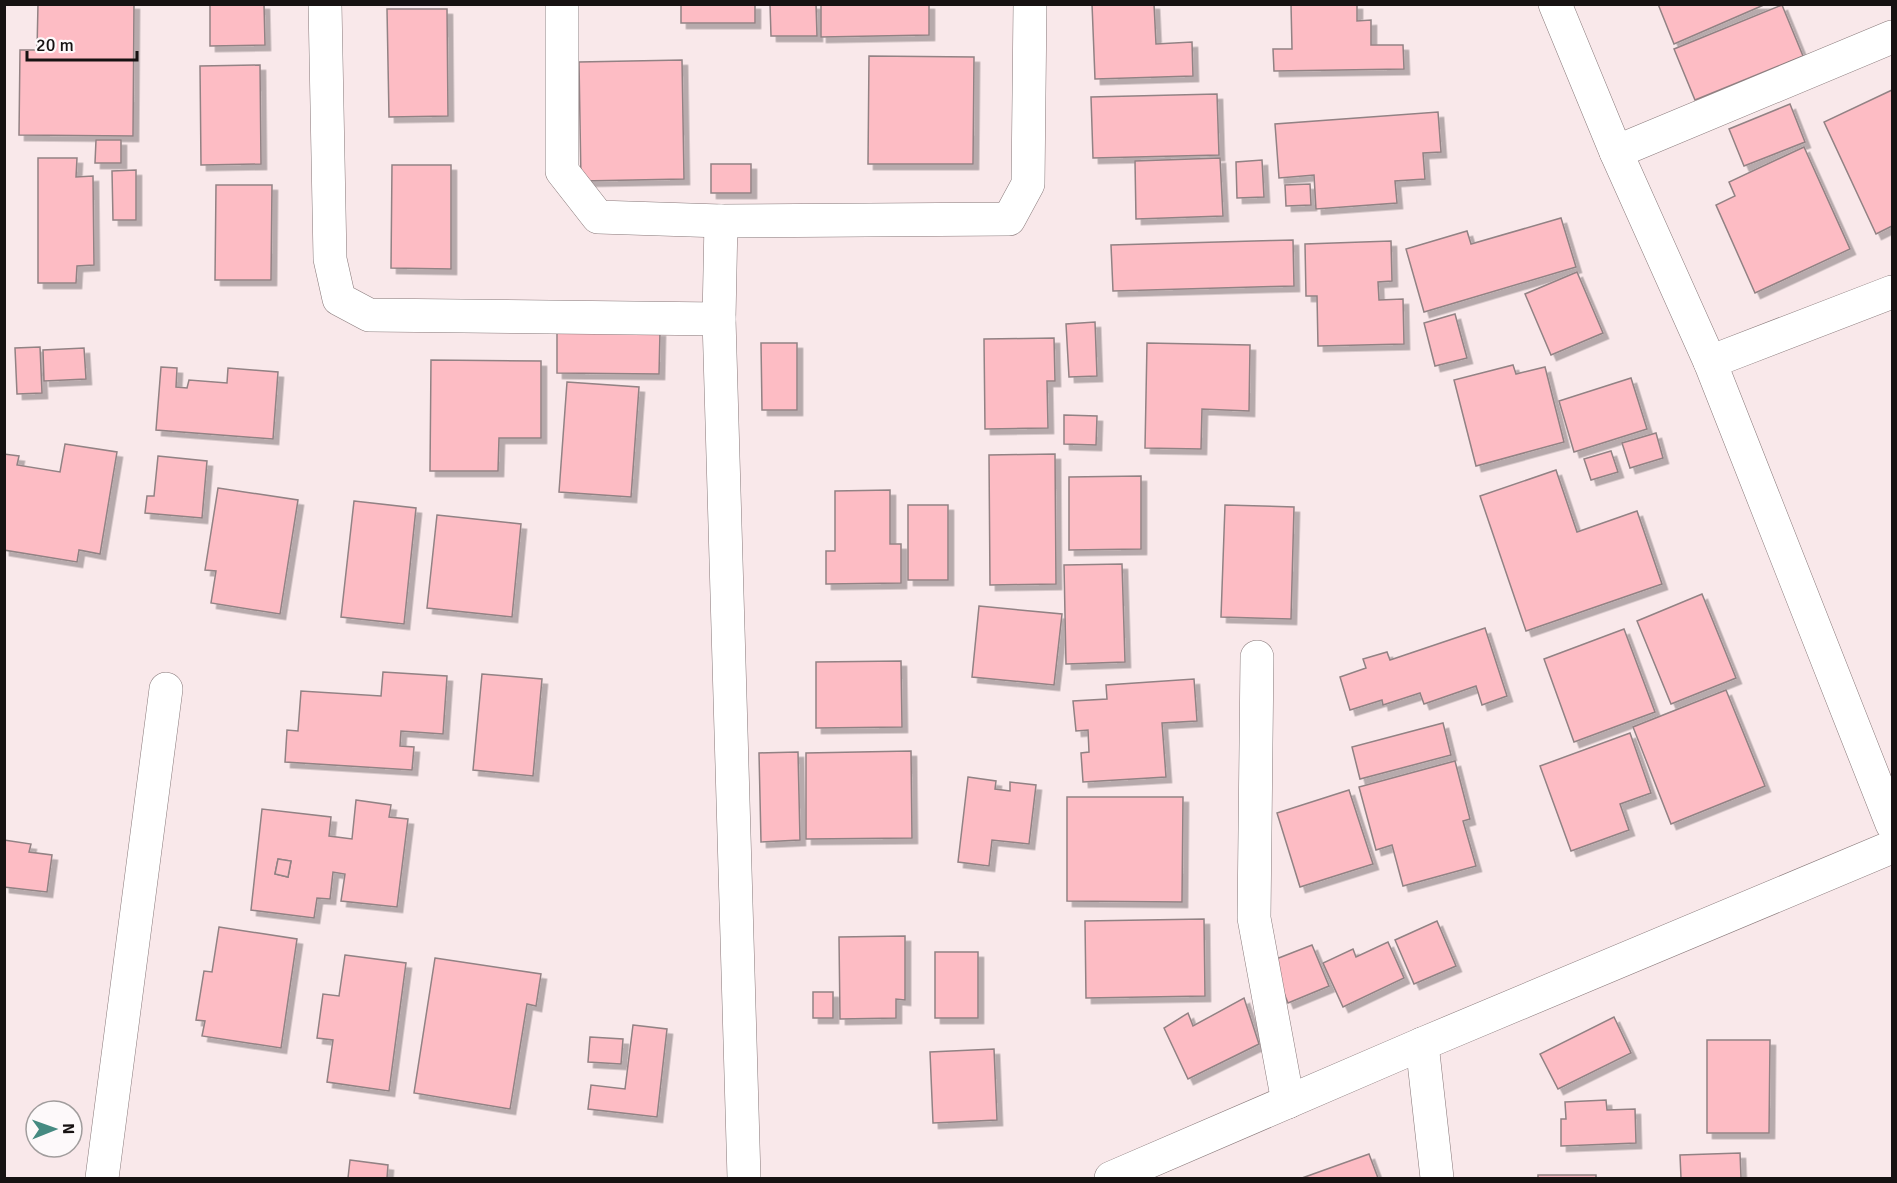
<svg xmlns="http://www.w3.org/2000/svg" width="1897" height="1183" font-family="Signika,sans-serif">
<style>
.building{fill:#fdbcc4;stroke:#928284;stroke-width:1.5;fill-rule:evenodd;filter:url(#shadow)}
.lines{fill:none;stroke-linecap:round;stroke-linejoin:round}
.minor-casing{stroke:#88797a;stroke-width:34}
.minor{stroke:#fff;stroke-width:33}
</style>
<defs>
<filter id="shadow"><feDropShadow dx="5.5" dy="5.5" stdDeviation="0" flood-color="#0004"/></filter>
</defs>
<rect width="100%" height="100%" fill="#f9e8ea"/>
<!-- building -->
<g class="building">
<polygon points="38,4 134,4 133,136 19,135 20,50 37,50"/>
<polygon points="210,4 264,4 265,45 210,46"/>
<rect x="681" y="4" width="74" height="19"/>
<polygon points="770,4 816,4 817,36 771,36"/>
<polygon points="821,4 929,4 929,35 821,37"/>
<polygon points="1092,4 1154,4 1156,44 1192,42 1193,76 1095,79"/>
<polygon points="1291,4 1357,4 1357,21 1371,20 1371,45 1403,45 1404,69 1274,71 1273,49 1292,49"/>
<polygon points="1658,4 1766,4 1674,44"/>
<polygon points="1782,5 1803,56 1695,100 1674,49"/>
<polygon points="387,9 447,9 448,116 389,117"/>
<polygon points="869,56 974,57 973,164 868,164"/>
<polygon points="682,60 684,179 581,181 579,62"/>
<polygon points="260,65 261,164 201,165 200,66"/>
<polygon points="1892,90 1892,226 1876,234 1824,122"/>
<polygon points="1217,94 1219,155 1093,158 1091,97"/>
<polygon points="1790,104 1805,142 1744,166 1729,129"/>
<polygon points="1438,112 1441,152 1423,153 1425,179 1395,181 1397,203 1316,209 1314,175 1279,178 1275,124"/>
<polygon points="96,140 121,140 121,163 95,163"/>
<polygon points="1804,147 1850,249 1755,293 1716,205 1735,196 1729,182"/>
<polygon points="38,158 77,158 76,177 93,176 94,265 77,266 76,283 38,283"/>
<polygon points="1220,158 1223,216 1136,219 1135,161"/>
<polygon points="1262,160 1264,197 1237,198 1236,162"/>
<rect x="711" y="164" width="40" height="29"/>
<polygon points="392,165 451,165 451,269 391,268"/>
<polygon points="136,170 136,220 113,220 112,171"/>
<polygon points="1310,184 1311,205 1286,206 1285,185"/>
<polygon points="216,185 272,185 271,280 215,280"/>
<polygon points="1561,218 1576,267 1424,312 1406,249 1467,231 1471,244"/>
<polygon points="1293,240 1294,286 1113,291 1111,245"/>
<polygon points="1391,241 1392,281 1378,282 1379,300 1403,299 1404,344 1318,346 1317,296 1306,296 1305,244"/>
<polygon points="1577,272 1603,333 1551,355 1525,294"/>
<polygon points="1455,314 1467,358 1435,366 1424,323"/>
<polygon points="1095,322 1097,376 1069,377 1066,324"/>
<polygon points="557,330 660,331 659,374 557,373"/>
<polygon points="1054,338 1055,381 1047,381 1048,428 985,429 984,339"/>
<polygon points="761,343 797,343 797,410 762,410"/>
<polygon points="1147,343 1250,345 1249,411 1202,409 1201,449 1145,448"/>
<polygon points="40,347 42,393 17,394 15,348"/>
<polygon points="84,348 86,379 44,381 43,350"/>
<polygon points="431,360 541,361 541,438 499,438 498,471 430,471"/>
<polygon points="1513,365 1516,374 1545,367 1564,442 1476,466 1454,380"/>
<polygon points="161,367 177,368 176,387 187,388 189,380 227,383 228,368 278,372 273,439 156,430"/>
<polygon points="1631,378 1647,429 1574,452 1559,401"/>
<polygon points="567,382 639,387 631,497 559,492"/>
<polygon points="1064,415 1097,416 1096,445 1064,444"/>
<polygon points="1656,433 1663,458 1630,468 1622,443"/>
<polygon points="65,444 117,452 100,554 79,550 77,562 4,550 4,454 19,456 17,465 60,472"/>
<polygon points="1611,451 1618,472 1591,480 1584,459"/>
<polygon points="1055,454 1056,584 990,585 989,455"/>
<polygon points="158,456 207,461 202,518 145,513 147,496 154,496"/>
<polygon points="1556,470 1577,532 1637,511 1662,584 1526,631 1480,496"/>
<polygon points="1141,476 1141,549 1069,550 1069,477"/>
<polygon points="218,488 298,500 280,614 211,603 216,571 205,570"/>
<polygon points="890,490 890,544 901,544 901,583 826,584 826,551 835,551 835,491"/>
<polygon points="354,501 416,508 404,624 341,617"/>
<rect x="908" y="505" width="40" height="75"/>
<polygon points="1225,505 1294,507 1291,619 1221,617"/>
<polygon points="437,515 521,524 512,617 427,608"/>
<polygon points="1122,564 1125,662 1066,664 1064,565"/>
<polygon points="1702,594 1736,678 1671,704 1637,621"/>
<polygon points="979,606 1062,614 1054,685 972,677"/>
<polygon points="1485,628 1507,696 1482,705 1476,686 1424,704 1420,693 1383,705 1382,700 1350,710 1340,677 1366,668 1363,659 1387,652 1390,660"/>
<polygon points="1624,629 1655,712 1574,742 1544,659"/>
<polygon points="901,661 902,727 816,728 816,662"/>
<polygon points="383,672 447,676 443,734 401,731 400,746 414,747 412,770 285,762 287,730 298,731 301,691 381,696"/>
<polygon points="482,674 542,679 533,776 473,770"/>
<polygon points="1194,679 1197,721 1162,723 1166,777 1083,782 1081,753 1089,752 1088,730 1076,731 1073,701 1107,699 1106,685"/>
<polygon points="1726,690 1765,786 1671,824 1633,727"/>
<polygon points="1443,723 1451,755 1360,779 1352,747"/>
<polygon points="1630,733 1651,793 1620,804 1629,830 1571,851 1540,766"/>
<polygon points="911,751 912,838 806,839 806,753"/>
<polygon points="798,752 800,840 761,842 759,753"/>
<polygon points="1455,761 1470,819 1463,821 1476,866 1403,886 1392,845 1376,850 1359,787"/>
<polygon points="968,777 996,781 995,789 1010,791 1010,782 1036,785 1029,844 992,840 989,866 958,862"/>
<polygon points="1349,790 1373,864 1300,887 1277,813"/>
<polygon points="1067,797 1183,797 1182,902 1067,901"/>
<path d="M356 800 391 805 389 817 408 819 397 907 341 901 345 874 333 872 330 899 317 898 314 918 251 910 262 809 331 817 329 836 352 839ZM278 859 291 861 288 877 275 874Z"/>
<polygon points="4,840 31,844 29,852 52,855 47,892 4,887"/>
<polygon points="278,859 291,861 288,877 275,874"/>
<polygon points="1204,919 1205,996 1086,998 1085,921"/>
<polygon points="1437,921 1456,966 1414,984 1395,940"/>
<polygon points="219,927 297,939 281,1048 202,1036 205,1021 196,1020 204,971 212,972"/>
<polygon points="905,936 905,1000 896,999 896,1018 840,1019 839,937"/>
<polygon points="1388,942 1404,978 1343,1007 1323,963 1353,949 1356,957"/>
<polygon points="1312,945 1329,986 1288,1003 1271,961"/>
<rect x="935" y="952" width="43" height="66"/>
<polygon points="345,955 406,963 389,1091 327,1082 333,1040 317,1038 323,994 339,996"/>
<polygon points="435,958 541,974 536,1006 527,1004 510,1109 414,1093"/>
<rect x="813" y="992" width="20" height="26"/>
<polygon points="1244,998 1259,1044 1188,1079 1164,1028 1188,1013 1193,1026"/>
<polygon points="1614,1017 1631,1053 1558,1089 1540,1054"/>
<polygon points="633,1025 667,1029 657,1117 588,1109 591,1085 625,1089"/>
<polygon points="590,1037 623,1039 621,1064 588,1062"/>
<polygon points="1707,1040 1770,1040 1769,1133 1707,1133"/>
<polygon points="994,1049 997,1120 933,1123 930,1052"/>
<polygon points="1606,1100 1607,1110 1635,1109 1636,1143 1561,1146 1561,1119 1566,1119 1565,1102"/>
<polygon points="1740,1153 1741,1178 1681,1178 1680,1155"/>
<polygon points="1369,1154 1378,1178 1302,1178"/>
<polygon points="350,1160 388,1165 387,1178 348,1178"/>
<rect x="1538" y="1175" width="58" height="3"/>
</g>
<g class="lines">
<defs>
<g id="minor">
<polyline points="325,4 330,259 339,299 369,315 719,319"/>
<polyline points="562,4 562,171 598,217 721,221 1009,219 1028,184 1030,4"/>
<polyline points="1555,4 1616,152 1710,362 1892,824"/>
<polyline points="1616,152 1892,37"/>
<polyline points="721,221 719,319 744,1178"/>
<polyline points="1710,362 1892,292"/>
<polyline points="1257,657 1254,918 1288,1102"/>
<polyline points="1422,1044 1437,1178"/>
<polyline points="102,1178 166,689"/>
<polyline points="1111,1178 1422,1044 1892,847"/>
</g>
</defs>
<!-- minor casing -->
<use href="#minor" class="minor-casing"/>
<!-- minor -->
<use href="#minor" class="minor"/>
</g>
<!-- border -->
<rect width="1897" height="1183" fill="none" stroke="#171212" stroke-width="12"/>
<!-- north arrow -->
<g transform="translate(54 1129) rotate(89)"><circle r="28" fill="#fdf9fa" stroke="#a19d9d" stroke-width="1.5"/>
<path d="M0-4.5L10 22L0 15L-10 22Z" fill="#458a81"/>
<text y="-9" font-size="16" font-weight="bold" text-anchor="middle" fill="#171212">N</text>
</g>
<!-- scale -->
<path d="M27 51v9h110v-9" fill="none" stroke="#171212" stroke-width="3"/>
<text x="36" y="51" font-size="18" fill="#171212" stroke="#fdf9fa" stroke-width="4.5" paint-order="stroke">20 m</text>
</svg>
